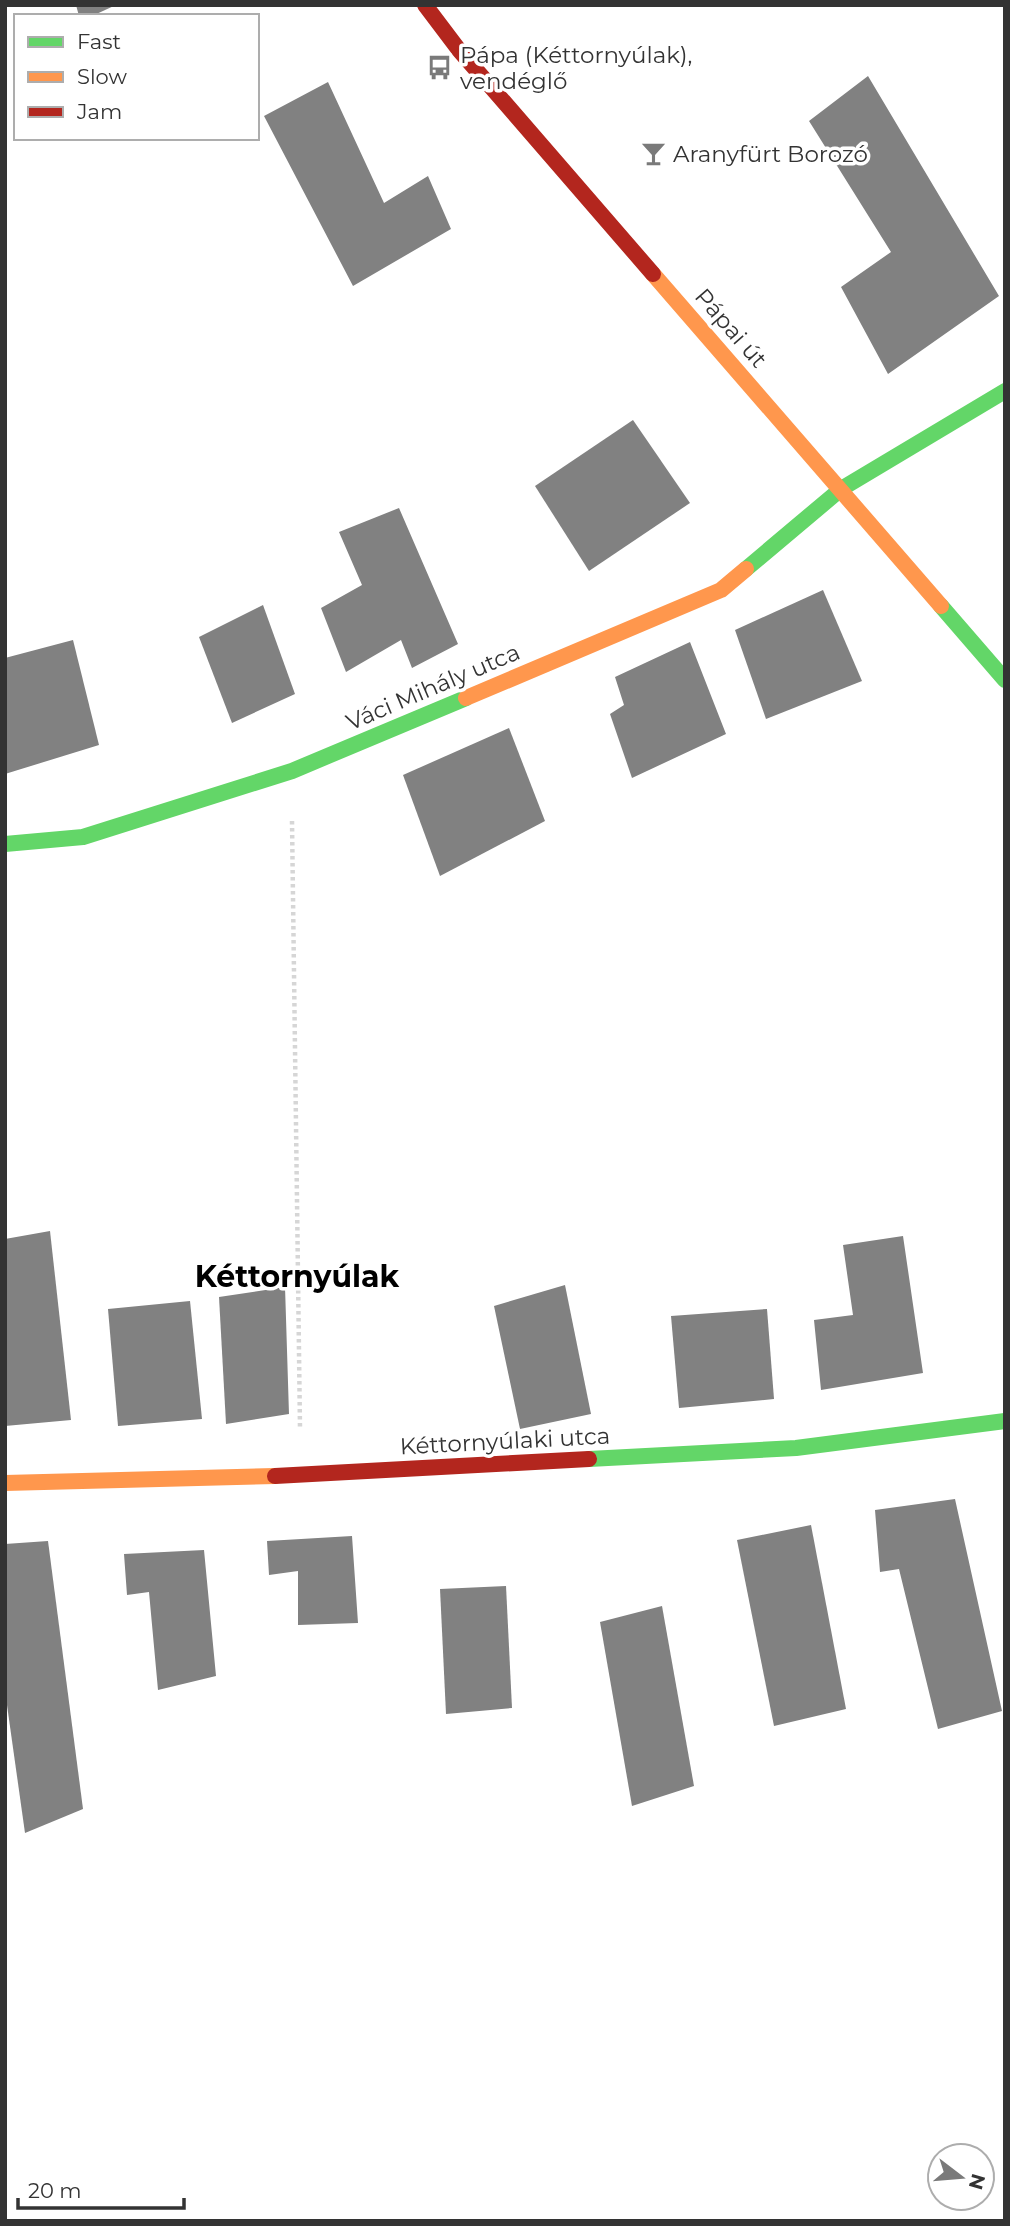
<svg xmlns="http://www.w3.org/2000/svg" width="1010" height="2226" font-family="Montserrat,sans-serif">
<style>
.building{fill:#818181}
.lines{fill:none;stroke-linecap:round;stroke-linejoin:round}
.path{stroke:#d6d6d6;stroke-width:4.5;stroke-dasharray:3.5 3.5;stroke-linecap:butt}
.fast{stroke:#63d668;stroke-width:16}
.slow{stroke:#ff974d;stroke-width:16}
.jam{stroke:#b3261e;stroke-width:16}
.labels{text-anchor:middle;stroke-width:7;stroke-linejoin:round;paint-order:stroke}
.poi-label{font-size:23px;fill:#333;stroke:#fff;text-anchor:start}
.street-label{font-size:23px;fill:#333;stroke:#fff}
.district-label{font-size:30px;font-weight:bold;fill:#000;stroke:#fff}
</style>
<rect width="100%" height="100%" fill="#fff"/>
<!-- building -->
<g class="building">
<polygon points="76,5 116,5 92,16 79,16"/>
<polygon points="868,76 999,296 888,374 841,287 891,252 809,121"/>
<polygon points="328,82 384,203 428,176 451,229 353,286 264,116"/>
<polygon points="633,420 690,503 589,571 535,486"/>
<polygon points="399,508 458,644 412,668 401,640 346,672 321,608 362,585 339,532"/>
<polygon points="823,590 862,681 766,719 735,630"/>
<polygon points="263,605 295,694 232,723 199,637"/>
<polygon points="73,640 99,745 5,774 5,658"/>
<polygon points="690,642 726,734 632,778 610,714 624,705 615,677"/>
<polygon points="509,728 545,821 440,876 403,775"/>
<polygon points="50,1231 71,1420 5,1426 5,1239"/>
<polygon points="903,1236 923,1373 821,1390 814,1320 853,1315 843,1245"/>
<polygon points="565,1285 591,1414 520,1429 494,1306"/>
<polygon points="285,1287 289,1414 226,1424 219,1297"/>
<polygon points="190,1301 202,1419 118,1426 108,1309"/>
<polygon points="767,1309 774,1399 679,1408 671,1316"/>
<polygon points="955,1499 1002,1711 938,1729 899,1569 880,1572 875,1510"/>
<polygon points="811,1525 846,1709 774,1726 737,1540"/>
<polygon points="352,1536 358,1623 298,1625 298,1571 269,1575 267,1541"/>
<polygon points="48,1541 83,1809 25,1833 5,1691 5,1544"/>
<polygon points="204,1550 216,1676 158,1690 149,1592 127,1595 124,1554"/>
<polygon points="506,1586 512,1708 446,1714 440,1589"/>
<polygon points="662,1606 694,1786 632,1806 600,1622"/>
</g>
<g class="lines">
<!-- path -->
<polyline class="path" points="292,821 300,1428"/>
<!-- fast -->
<g class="fast">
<polyline points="746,569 841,489 1005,391"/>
<polyline points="941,606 1005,680"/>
<polyline points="5,844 83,837 292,771 466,698"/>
<polyline points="589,1459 796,1448 1005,1421"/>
</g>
<!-- slow -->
<g class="slow">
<polyline points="653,274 941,606"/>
<polyline points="466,698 721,590 746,569"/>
<polyline points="5,1483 275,1476"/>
</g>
<!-- jam -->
<g class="jam">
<polyline points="425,5 459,50 653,274"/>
<polyline points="275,1476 589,1459"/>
</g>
</g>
<!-- icons -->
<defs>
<symbol id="bus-bare" viewBox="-9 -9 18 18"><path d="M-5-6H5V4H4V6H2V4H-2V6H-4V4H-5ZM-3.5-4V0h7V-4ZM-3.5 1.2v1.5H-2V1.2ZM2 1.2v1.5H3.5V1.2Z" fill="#7a7a7a" stroke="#fff" stroke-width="2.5" paint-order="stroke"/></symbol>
<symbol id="bar-bare" viewBox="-9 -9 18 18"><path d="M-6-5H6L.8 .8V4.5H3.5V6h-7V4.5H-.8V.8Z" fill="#7a7a7a" stroke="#fff" stroke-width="2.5" paint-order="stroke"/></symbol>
</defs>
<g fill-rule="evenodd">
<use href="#bus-bare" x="422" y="50" width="35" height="35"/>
<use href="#bar-bare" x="636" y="136" width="35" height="35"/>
</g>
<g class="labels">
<!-- poi labels -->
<g class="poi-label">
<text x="460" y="63">Pápa (Kéttornyúlak),<tspan x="460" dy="26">vendéglő</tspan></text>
<text x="673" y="162">Aranyfürt Borozó</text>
</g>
<!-- street labels -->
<g class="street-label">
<text transform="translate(731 328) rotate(49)" y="8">Pápai út</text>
<text transform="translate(433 687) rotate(-23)" y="8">Váci Mihály utca</text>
<text transform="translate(505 1441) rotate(-3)" y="8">Kéttornyúlaki utca</text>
</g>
<!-- district labels -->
<g class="district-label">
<text x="297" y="1287">Kéttornyúlak</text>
</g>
</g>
<!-- border -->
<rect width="1010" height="2226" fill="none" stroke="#333333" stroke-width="14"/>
<!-- legend -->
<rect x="14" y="14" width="245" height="126" fill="#ffffff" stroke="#adadad" stroke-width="2"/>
<rect x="28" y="37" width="35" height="10" fill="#63d668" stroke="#adadad" stroke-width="2"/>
<text x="77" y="49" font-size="21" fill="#333333">Fast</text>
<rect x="28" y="72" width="35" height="10" fill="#ff974d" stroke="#adadad" stroke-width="2"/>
<text x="77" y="84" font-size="21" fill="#333333">Slow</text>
<rect x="28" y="107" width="35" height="10" fill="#b3261e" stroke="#adadad" stroke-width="2"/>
<text x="77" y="119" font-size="21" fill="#333333">Jam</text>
<!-- north arrow -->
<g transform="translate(961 2177) rotate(106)"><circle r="33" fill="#ffffff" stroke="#adadad" stroke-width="2"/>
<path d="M0-5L12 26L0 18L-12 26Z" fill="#7a7a7a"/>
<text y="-10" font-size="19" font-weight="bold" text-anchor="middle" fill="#333333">N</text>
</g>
<!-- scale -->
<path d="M18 2198v10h166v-10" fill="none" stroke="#333333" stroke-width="3.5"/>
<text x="28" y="2198" font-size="21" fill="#333333" stroke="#ffffff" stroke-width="5" paint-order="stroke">20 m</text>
</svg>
